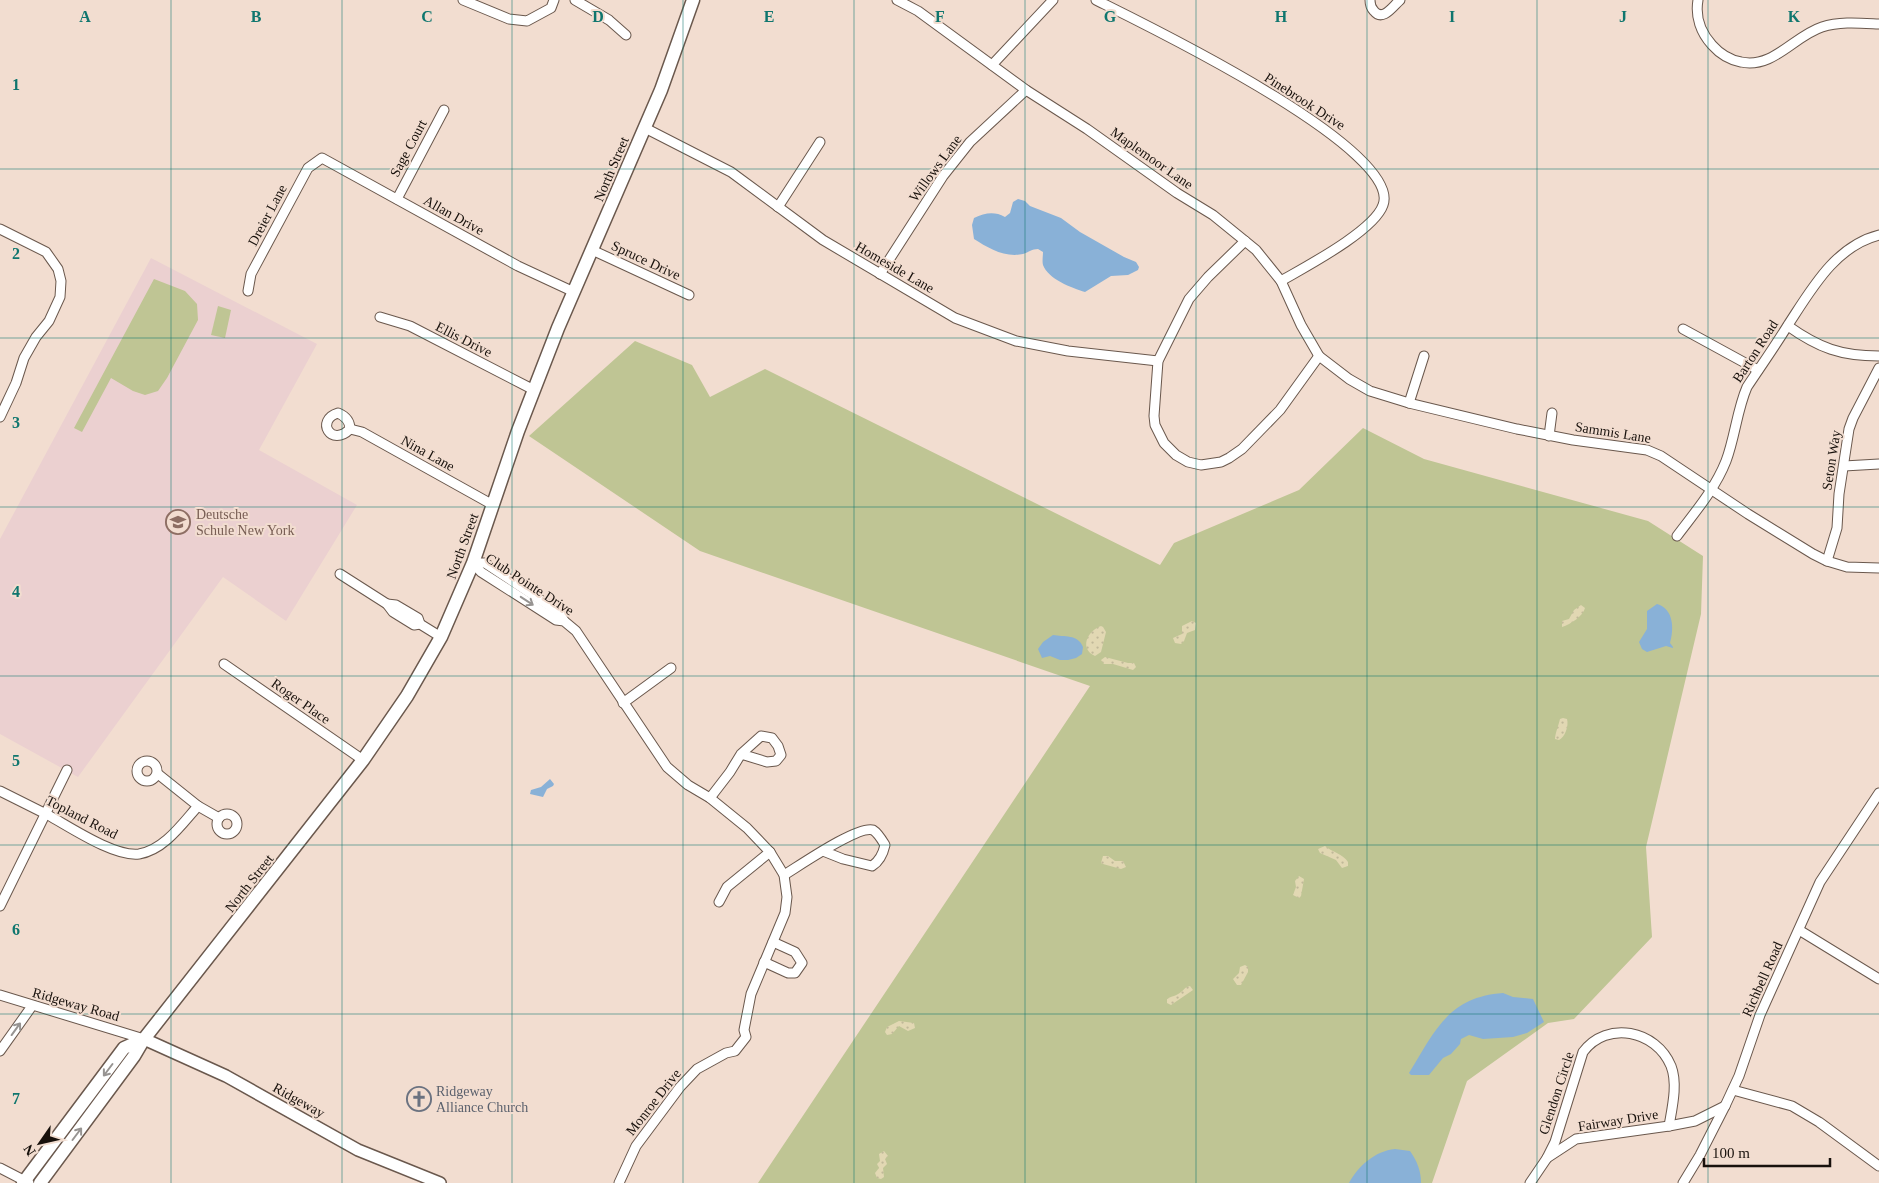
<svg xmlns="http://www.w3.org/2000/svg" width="1879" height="1183" font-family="'Times New Roman',serif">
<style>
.education{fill:#ebd0d0}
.grass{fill:#bfc594}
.sand{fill:url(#sand-dots)}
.water{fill:#89b1d7}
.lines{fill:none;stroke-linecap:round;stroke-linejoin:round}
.minor-casing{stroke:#6a584d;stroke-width:11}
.tertiary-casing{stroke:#6a584d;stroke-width:14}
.secondary-casing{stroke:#6a584d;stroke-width:15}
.minor{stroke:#fff;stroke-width:9}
.tertiary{stroke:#fff;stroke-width:11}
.secondary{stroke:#fff;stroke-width:12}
.oneway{stroke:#979492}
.grid{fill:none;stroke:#0f766e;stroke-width:1;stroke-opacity:0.55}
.labels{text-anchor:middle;stroke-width:4;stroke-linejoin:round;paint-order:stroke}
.street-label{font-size:14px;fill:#18110c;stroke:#f2ddd0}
.education-label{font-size:14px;fill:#785e54;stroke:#f2ddd0;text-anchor:start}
.worship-label{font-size:14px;fill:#5b616d;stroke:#f2ddd0;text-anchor:start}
.grid-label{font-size:16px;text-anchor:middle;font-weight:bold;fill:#0f766e;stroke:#f2ddd0;stroke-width:4;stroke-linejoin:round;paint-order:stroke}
</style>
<defs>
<pattern id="sand-dots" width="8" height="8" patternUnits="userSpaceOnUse" patternTransform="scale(1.25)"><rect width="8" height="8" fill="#e2d8b3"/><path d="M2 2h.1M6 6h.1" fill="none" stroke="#c1b899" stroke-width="1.8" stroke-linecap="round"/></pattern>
</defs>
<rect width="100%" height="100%" fill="#f2ddd0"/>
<!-- education -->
<polygon class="education" points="151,258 317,344 259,450 357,505 286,621 223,577 78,777 0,734 0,539"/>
<!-- grass -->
<g class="grass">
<polygon points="154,279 185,291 197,304 198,320 167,378 158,391 145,395 133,391 111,378 82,432 74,428"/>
<polygon points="218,306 231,310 225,338 211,335"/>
<polygon points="635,341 692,365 710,397 765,369 1160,565 1174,543 1299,490 1363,428 1424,459 1648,521 1703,556 1701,614 1646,847 1652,937 1574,1019 1548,1023 1467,1081 1432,1183 758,1183 1090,686 700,551 529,436"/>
</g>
<!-- sand -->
<g class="sand">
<path d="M1581 605 1585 608C1583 616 1571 624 1562 627V621L1569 619 1574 610Z"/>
<polygon points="1192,621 1196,623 1195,630 1187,633 1184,641 1181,644 1175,643 1173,638 1182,634 1182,626"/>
<path d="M1101 626 1103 627 1106 632 1101 652 1095 656C1079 649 1087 631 1101 626Z"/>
<polygon points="1105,657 1128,663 1134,663 1136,667 1133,670 1113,664 1104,664 1101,660"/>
<path d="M1563 718 1567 719C1569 726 1565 737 1559 740L1555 739C1555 734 1559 724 1560 719Z"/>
<path d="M1325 846C1332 852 1343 854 1348 862V866L1342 868 1336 860 1320 853 1318 849Z"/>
<polygon points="1103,856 1108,856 1115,861 1123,861 1126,867 1121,869 1103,864 1101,863"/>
<polygon points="1299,876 1304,879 1301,896 1299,898 1293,895 1296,887 1295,881"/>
<polygon points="1245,965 1248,967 1248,972 1241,985 1237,985 1233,979 1239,973 1240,967"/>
<path d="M1190 986 1193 990 1171 1005 1167 1003V999C1171 996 1177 996 1181 992 1185 989 1185 987 1190 986Z"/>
<polygon points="899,1021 914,1023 915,1028 908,1031 899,1026 892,1034 887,1035 885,1032 887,1027"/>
<polygon points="884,1151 888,1156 885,1159 887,1164 883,1168 884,1177 881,1179 877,1178 875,1173 879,1168 877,1164 880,1161 879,1154"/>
</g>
<!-- water -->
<g class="water">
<path d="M1018 199 1025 201 1030 206 1061 218 1080 232 1124 257 1136 262 1139 267 1138 270 1128 275 1111 276 1085 292C1072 288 1048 279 1043 265 1042 261 1043 256 1043 252L1038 249C1032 249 1029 252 1023 254 1005 258 988 248 974 239L972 225 974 218C985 213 994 211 1005 217L1010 213 1013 202Z"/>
<path d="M1657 604C1674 609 1674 629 1670 643L1673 647V648L1666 646 1647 652 1642 649 1639 642 1647 629V611Z"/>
<path d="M1053 635C1064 637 1078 634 1083 647L1082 654 1076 658 1068 660H1060L1050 656 1042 658 1038 649 1043 642Z"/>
<polygon points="550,779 554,784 553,786 547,789 543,797 530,794 531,790 541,787"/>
<path d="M1503 993 1513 997 1533 999 1544 1022 1527 1033 1513 1037 1483 1039 1469 1035 1461 1039 1460 1044 1451 1054 1443 1058 1429 1075H1411L1409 1073C1435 1031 1448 997 1503 993Z"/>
<path d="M1395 1149 1410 1151C1417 1161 1421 1171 1421 1183H1349C1358 1166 1375 1151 1395 1149Z"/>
</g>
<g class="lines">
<defs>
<g id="minor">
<polyline points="463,0 509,19 527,21 551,8 554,0"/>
<polyline points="575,0 609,20 626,35"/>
<polyline points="897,0 918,11 1026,90 1087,129 1177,193 1213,215 1245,241 1256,250 1281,281 1301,325 1319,356 1349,379 1370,391 1409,403 1517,429 1573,440 1647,450 1661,456 1748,514 1813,554 1827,561 1847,567 1879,568"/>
<path d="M1096 0C1140 22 1404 149 1383 205 1374 231 1305 267 1281 281"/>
<path d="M1370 0C1370 5 1371 8 1374 11 1383 22 1393 6 1400 0"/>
<path d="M1698 0C1695 17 1701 33 1712 45 1720 54 1730 60 1741 62 1773 69 1794 36 1822 27 1840 21 1860 23 1879 24"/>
<polyline points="992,65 1053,0"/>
<polyline points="645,128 731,172 823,240 955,318 1016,341 1068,351 1158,361"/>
<polyline points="397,199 444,110"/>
<polyline points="778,207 820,142"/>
<polyline points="0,229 46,252 58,269 61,281 60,297 49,321 36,337 24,358 16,383 0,417"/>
<polyline points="1245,241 1208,277 1189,299 1158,361 1154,416 1155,425 1164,443 1176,455 1188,462 1201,465 1221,462 1229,458 1242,449 1280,410 1319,356"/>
<polyline points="592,250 689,295"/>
<polyline points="880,274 943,176 970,142 1026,90"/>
<polyline points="248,291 251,274 308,168 322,158 518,266 574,292"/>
<polyline points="380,317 410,326 534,390"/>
<path d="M1788 326C1819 348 1841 356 1879 356"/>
<polyline points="1683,329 1758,370"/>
<polyline points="1409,403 1424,356"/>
<path d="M338 413C345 416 350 421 350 429 331 448 315 420 338 413Z"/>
<polyline points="350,429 362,432 493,505"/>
<polyline points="1549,436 1552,413"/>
<polyline points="1844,466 1879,464"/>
<path d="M1677 536C1695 512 1715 489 1726 461 1735 437 1737 410 1747 387 1761 366 1775 346 1788 325 1811 290 1835 246 1879 235"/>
<polyline points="1827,561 1837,528 1839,494 1849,429 1853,418 1879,368"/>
<polyline points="473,563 481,572 556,620 564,621 576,631 667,767 688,785 710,798 747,828 770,852 784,875 787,897 785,913 751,994 744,1030 746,1037 735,1051 726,1053 697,1069 680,1087 636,1146 619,1183"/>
<polyline points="473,563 485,563 560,613 564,621"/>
<polyline points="340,574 387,604 393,612 414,625 420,624 441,637"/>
<polyline points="387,604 396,605 418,618 420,624"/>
<polyline points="224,664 363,760"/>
<polyline points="623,703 671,668"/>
<circle cx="147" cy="771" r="10"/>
<polyline points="158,774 198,806 219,818"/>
<path d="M0 791C16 799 32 807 48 815 70 827 114 857 139 854 164 850 182 824 198 806"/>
<polyline points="710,798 730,772 741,754 761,736 772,738 778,746 781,755 776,761 767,762 741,754"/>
<circle cx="227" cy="824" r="10"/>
<path d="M784 875C799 866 858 825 873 830 878 833 882 840 885 845 883 854 880 861 872 866L843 859 823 851"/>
<polyline points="719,902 727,887 770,852"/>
<polyline points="0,906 67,770"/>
<polyline points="1799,930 1879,979"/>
<polyline points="764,962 788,973 795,973 802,963 795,952 773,942"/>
<polyline points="0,995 144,1039"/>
<polyline points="0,1051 32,1006"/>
<polyline points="1733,1090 1792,1106 1819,1122 1879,1166"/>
<path d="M1547 1158 1555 1142 1583 1052C1607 1020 1656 1030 1671 1066 1678 1084 1672 1108 1669 1126"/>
<polyline points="0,1168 29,1183"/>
<polyline points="1530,1183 1547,1158 1576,1139 1669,1126 1695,1121 1725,1106"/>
<polyline points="1683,1183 1700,1155 1725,1106 1739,1076 1760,1015 1820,882 1879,793"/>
</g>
<polyline id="tertiary" points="144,1039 226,1076 358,1150 440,1183"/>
<g id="secondary">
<polyline points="23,1183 124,1048 144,1039"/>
<polyline points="40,1183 134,1056 144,1039 363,760 407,696 441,637 473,563 518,431 558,328 661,90 693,0"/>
</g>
</defs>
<!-- minor casing -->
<use href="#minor" class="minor-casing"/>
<!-- tertiary casing -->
<use href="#tertiary" class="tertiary-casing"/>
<!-- secondary casing -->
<use href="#secondary" class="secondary-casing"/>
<!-- minor -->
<use href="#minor" class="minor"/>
<!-- tertiary -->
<use href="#tertiary" class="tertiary"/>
<!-- secondary -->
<use href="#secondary" class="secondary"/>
</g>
<!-- one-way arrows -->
<defs><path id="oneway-shaft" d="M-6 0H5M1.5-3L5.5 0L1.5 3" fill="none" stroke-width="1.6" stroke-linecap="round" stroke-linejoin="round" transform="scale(1.25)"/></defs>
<g class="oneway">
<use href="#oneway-shaft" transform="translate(527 601) rotate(33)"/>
<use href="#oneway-shaft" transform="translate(16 1029) rotate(-54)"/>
<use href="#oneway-shaft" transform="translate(108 1070) rotate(127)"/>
<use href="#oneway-shaft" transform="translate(77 1134) rotate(-53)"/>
</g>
<!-- grid -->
<path class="grid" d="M171 0V1183M342 0V1183M512 0V1183M683 0V1183M854 0V1183M1025 0V1183M1196 0V1183M1367 0V1183M1537 0V1183M1708 0V1183M0 169H1879M0 338H1879M0 507H1879M0 676H1879M0 845H1879M0 1014H1879"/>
<!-- icons -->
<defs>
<symbol id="school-ring" viewBox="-11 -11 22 22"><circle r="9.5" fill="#f2ddd0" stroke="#8d6e63" stroke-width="1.5"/><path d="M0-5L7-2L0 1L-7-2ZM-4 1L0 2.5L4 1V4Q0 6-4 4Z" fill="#8d6e63"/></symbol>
<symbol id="church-ring" viewBox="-11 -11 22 22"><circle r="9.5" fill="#f2ddd0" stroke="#6b7280" stroke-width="1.5"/><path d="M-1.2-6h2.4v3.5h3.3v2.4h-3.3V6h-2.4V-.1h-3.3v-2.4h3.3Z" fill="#6b7280"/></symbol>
</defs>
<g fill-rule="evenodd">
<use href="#school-ring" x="164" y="508" width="28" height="28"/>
<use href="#church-ring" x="405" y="1085" width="28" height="28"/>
</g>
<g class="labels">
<!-- street labels -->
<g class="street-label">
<text transform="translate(1305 101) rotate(33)" y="5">Pinebrook Drive</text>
<text transform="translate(408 148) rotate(-62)" y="5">Sage Court</text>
<text transform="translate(1152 158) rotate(35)" y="5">Maplemoor Lane</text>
<text transform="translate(935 168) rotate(-54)" y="5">Willows Lane</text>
<text transform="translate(611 169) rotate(-67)" y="5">North Street</text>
<text transform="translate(267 215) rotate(-62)" y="5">Dreier Lane</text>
<text transform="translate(454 215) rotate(29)" y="5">Allan Drive</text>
<text transform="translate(646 260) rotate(25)" y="5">Spruce Drive</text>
<text transform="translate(895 267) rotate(30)" y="5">Homeside Lane</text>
<text transform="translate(464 339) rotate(27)" y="5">Ellis Drive</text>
<text transform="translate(1755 351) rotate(-57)" y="5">Barton Road</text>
<text transform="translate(1613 432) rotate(9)" y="5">Sammis Lane</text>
<text transform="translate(428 453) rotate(29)" y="5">Nina Lane</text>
<text transform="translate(1831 460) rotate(-81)" y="5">Seton Way</text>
<text transform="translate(462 546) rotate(-70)" y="5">North Street</text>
<text transform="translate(530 584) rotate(33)" y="5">Club Pointe Drive</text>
<text transform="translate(301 701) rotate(35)" y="5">Roger Place</text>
<text transform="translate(82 817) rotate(27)" y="5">Topland Road</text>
<text transform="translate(249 883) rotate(-52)" y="5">North Street</text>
<text transform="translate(1762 979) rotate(-66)" y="5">Richbell Road</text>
<text transform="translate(76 1004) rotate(16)" y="5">Ridgeway Road</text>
<text transform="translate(1556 1093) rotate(-72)" y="5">Glendon Circle</text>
<text transform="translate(299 1100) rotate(29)" y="5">Ridgeway</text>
<text transform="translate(653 1102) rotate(-52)" y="5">Monroe Drive</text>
<text transform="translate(1618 1120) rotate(-9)" y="5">Fairway Drive</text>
</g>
<!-- education labels -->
<g class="education-label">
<text x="196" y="519">Deutsche<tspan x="196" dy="16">Schule New York</tspan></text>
</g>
<!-- worship labels -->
<g class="worship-label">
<text x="436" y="1096">Ridgeway<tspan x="436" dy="16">Alliance Church</tspan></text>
</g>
</g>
<g class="grid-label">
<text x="85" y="22">A</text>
<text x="256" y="22">B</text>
<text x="427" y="22">C</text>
<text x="598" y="22">D</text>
<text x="769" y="22">E</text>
<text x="940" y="22">F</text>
<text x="1110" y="22">G</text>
<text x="1281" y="22">H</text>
<text x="1452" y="22">I</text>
<text x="1623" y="22">J</text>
<text x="1794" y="22">K</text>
<text x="16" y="90">1</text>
<text x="16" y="259">2</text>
<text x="16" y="428">3</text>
<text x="16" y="597">4</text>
<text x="16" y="766">5</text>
<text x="16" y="935">6</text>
<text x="16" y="1104">7</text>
</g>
<!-- north arrow -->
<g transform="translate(40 1143) rotate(236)" stroke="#f2ddd0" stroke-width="4" paint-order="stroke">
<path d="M0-4L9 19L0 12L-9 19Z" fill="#18110c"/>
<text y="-8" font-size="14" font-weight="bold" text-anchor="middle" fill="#18110c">N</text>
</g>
<!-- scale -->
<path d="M1704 1158v8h126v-8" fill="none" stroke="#18110c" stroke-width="2.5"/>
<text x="1712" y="1158" font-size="15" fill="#18110c" stroke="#f2ddd0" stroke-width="4" paint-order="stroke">100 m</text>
</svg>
